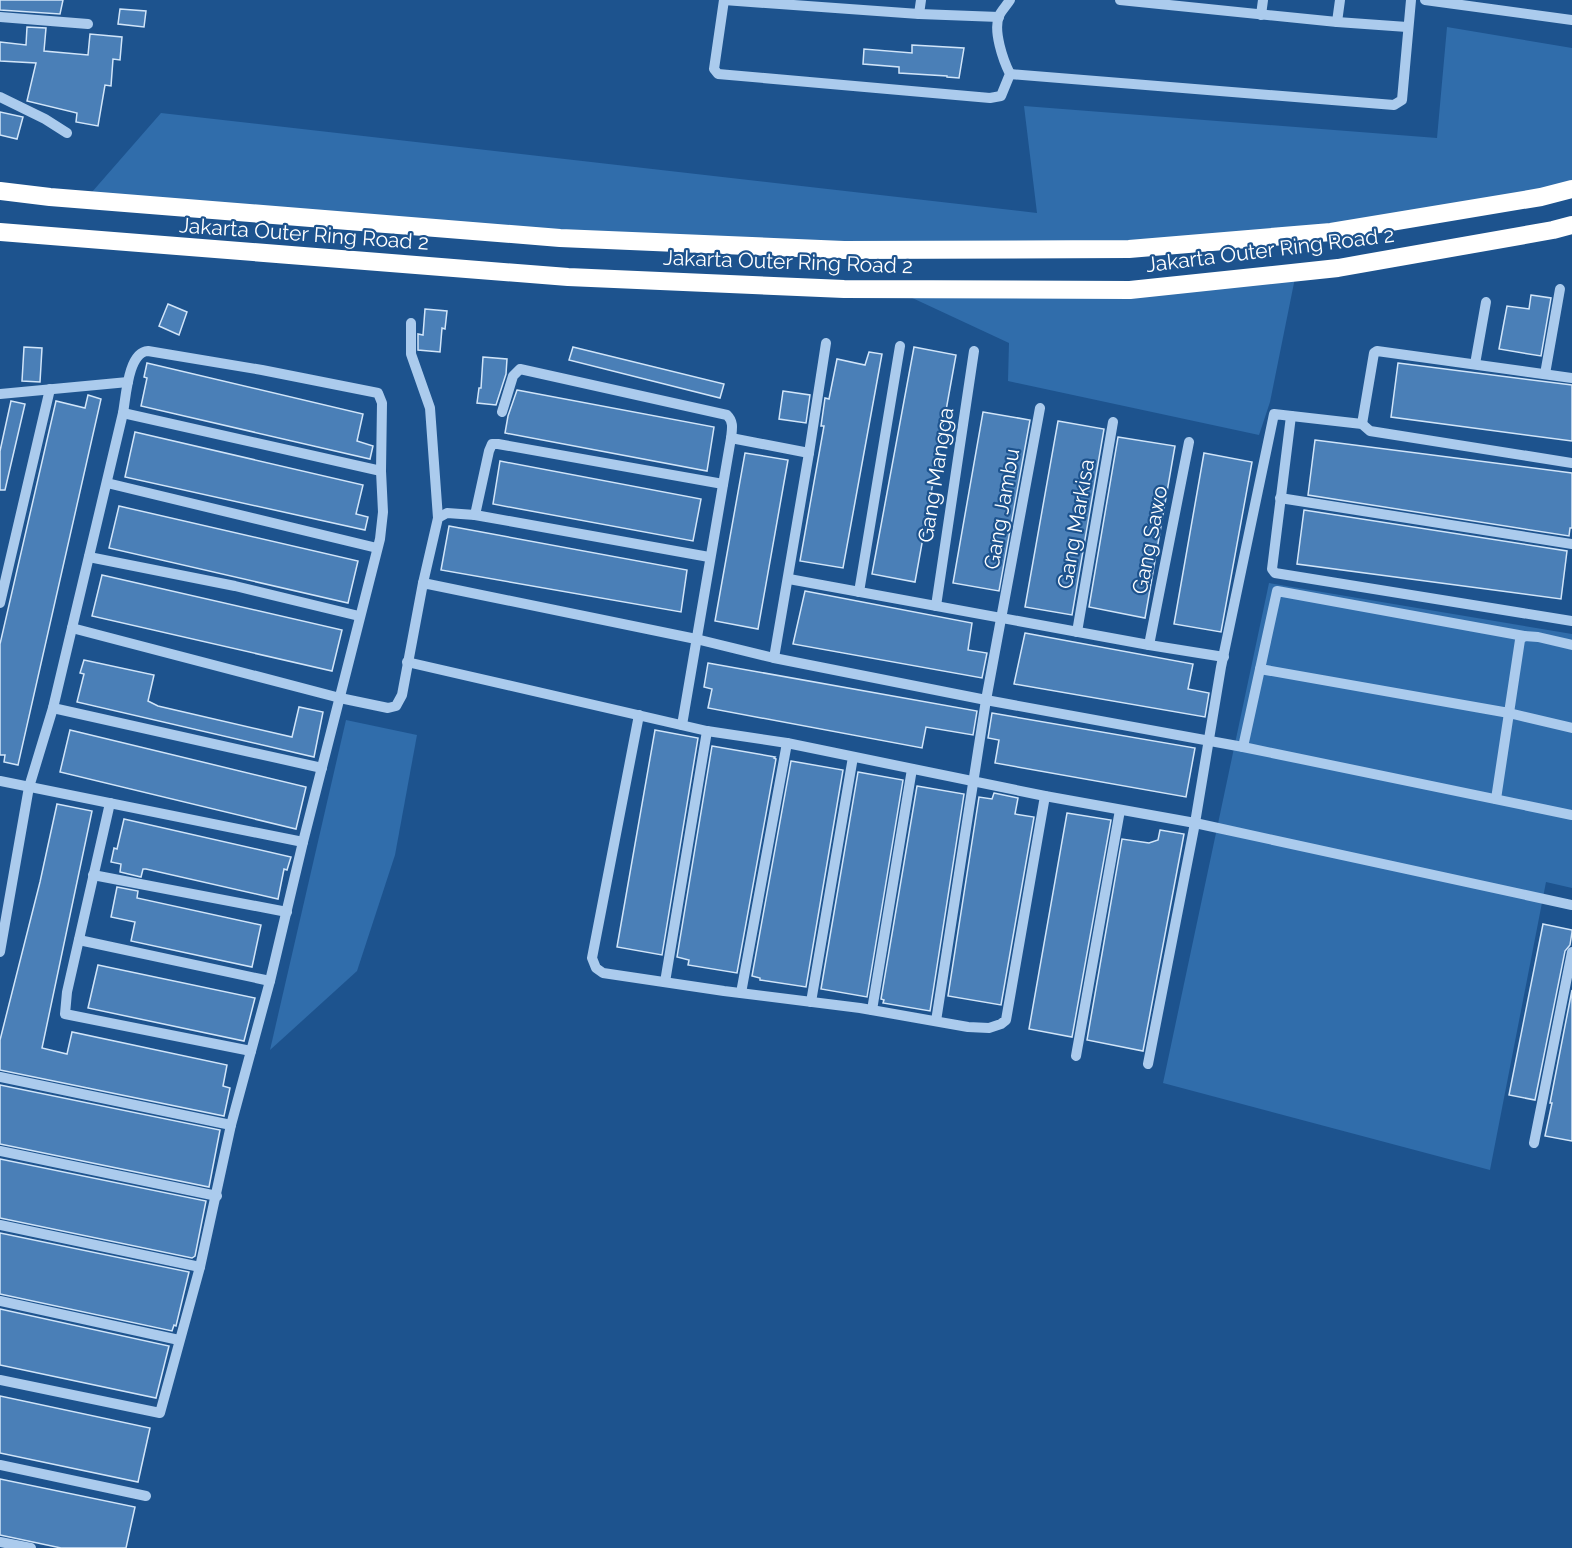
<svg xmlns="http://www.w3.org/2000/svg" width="1572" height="1548" font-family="Raleway,sans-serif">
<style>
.green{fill:#306dab}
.building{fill:#4a7fb7;stroke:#d1e5f9;stroke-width:1.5}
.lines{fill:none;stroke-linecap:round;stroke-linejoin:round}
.minor{stroke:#abcbed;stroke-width:10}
.highway{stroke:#fff;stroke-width:18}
.labels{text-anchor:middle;stroke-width:4.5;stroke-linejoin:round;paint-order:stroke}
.street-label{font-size:21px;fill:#fff;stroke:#1d538e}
</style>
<rect width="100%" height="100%" fill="#1d538e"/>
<!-- green -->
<g class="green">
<polygon points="1447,27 1572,48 1572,189 1541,197 1129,249 844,250 85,200 161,113 1037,213 1024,106 1437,138"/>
<polygon points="1296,273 1270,402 1259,435 1008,381 1009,343 893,289 1130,290"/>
<polygon points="1269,583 1572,634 1572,888 1546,882 1490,1170 1163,1083"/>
<polygon points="346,720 417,735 395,855 357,971 270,1050"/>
</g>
<!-- building -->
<g class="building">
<polygon points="0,0 63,0 60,14 0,10"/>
<polygon points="120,9 146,11 144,27 118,24"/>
<polygon points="27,27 46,28 44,51 88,55 90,34 122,37 120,60 113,59 111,86 105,85 98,126 76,122 77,113 27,101 36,63 0,61 0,42 26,45"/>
<polygon points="912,45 964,48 959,78 947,77 947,76 899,73 899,67 863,64 864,49 912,53"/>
<polygon points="0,112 23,117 17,139 0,135"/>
<polygon points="1531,295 1551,298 1541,356 1499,349 1507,306 1529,309"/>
<polygon points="168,304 187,312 179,335 159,326"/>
<polygon points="425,309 447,311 445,329 442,328 440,352 418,350 418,334 423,335"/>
<polygon points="24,347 42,348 40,382 22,381"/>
<polygon points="573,347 724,384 720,398 569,360"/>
<polygon points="914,347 956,355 915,582 872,574"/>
<polygon points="869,352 882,354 843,568 800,561 824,426 821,426 825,398 829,399 837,359 865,365"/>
<polygon points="483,357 507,359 506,374 496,405 477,403 479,388 481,388"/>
<polygon points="147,363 363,414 357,441 373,446 370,459 141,406 147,378 144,377"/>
<polygon points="1398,363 1572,385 1572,441 1391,417"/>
<polygon points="517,390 714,427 707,471 505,433 508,416"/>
<polygon points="783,391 810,395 806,423 779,419"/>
<polygon points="88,395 101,399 18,765 4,762 5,755 0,755 0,644 56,401 85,408"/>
<polygon points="11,401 25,404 5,490 0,490 0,451"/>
<polygon points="983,412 1030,420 999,591 953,583"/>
<polygon points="1058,421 1104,429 1072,615 1025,607"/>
<polygon points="135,432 363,485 356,514 368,517 365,530 125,477"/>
<polygon points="1118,437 1175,446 1145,618 1089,607"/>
<polygon points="1315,440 1572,473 1572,528 1570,528 1569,536 1308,495"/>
<polygon points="745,453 788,460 758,629 715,621"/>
<polygon points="1204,453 1252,462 1221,632 1174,624"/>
<polygon points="500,461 701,499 693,541 493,504"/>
<polygon points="119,506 358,561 348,603 109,548"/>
<polygon points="1304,510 1567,551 1561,599 1297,564"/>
<polygon points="449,526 687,570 681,612 441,570"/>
<polygon points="102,575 342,630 332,671 92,616"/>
<polygon points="805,591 972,623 968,650 987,653 982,678 793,644"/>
<polygon points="1025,633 1193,664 1188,689 1209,693 1205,717 1014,684"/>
<polygon points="84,660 154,675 148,701 158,706 292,737 299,707 323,712 314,757 77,702 84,674 80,673"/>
<polygon points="708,663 977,711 973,735 926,727 922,748 708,708 712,689 704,687"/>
<polygon points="992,713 1195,748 1186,797 995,763 999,740 988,738"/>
<polygon points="70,730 306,787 296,829 60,772"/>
<polygon points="655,730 698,738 662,955 617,947"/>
<polygon points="712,746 775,757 774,758 776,759 737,973 688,965 689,960 677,957"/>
<polygon points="791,761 843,770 806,987 760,980 760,978 752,976"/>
<polygon points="858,772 903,780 867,997 821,989"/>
<polygon points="917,786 964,794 930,1011 883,1003 884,1000 881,999"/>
<polygon points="994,793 1018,798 1015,814 1034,817 1001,1005 948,996 979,797 992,799"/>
<polygon points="57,804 92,811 42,1048 67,1054 72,1032 227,1065 223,1086 230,1088 224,1116 0,1070 0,1040 40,882"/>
<polygon points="1067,813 1111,820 1072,1037 1029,1029"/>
<polygon points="124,819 291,857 287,870 284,869 278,899 146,869 143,869 141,877 120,872 121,864 111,862 114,848 117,849"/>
<polygon points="1160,830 1184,834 1143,1051 1087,1040 1122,839 1149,843 1158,840"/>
<polygon points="117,887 138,891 137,898 261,925 252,967 131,941 135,922 111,917"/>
<polygon points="1543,924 1572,930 1572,932 1570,945 1565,951 1535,1100 1509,1095"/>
<polygon points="98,965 255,998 244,1041 88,1008"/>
<polygon points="1572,990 1572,1141 1545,1136 1552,1103 1550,1103"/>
<polygon points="0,1085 220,1130 209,1187 0,1144"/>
<polygon points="0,1159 206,1201 195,1256 192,1258 0,1218"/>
<polygon points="0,1233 189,1272 176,1326 174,1325 172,1331 0,1294"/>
<polygon points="0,1309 169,1346 156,1398 0,1365"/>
<polygon points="0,1396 150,1428 138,1482 0,1453"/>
<polygon points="0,1479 135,1507 126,1548 61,1548 0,1535"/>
</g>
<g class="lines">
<!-- minor -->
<g class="minor">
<path d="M724 0 714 69 718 74 990 98 1001 96 1010 74C1003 60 993 31 999 16 1001 11 1007 5 1010 0"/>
<polyline points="724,0 919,14 999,17"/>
<polyline points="1120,0 1337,22 1407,27"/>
<polyline points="1425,0 1572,20"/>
<polyline points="919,14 921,0"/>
<polyline points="1261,15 1263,0"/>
<polyline points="0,17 88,24"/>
<polyline points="1337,22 1340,0"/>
<polyline points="1010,74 1394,105 1402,100 1411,0"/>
<polyline points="0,97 45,119 67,133"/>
<polyline points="411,323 411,354 430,408 438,518"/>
<polyline points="1475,364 1486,302"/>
<polyline points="1545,374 1560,289"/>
<polyline points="0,394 128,382"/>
<path d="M502 412 513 376 520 369 727 415C734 422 732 429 731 438L682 725"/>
<polyline points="123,413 381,471"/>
<polyline points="1291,416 1272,569 1275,573 1572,621"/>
<polyline points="1362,424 1374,353 1377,351 1572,378"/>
<polyline points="731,438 809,453"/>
<polyline points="107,483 377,548"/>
<polyline points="1280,498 1572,544"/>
<polyline points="475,515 489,451 492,444 498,444 723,484"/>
<polyline points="89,557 235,586 359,616"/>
<polyline points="789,579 1149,645 1224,657"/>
<polyline points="423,583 438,518 447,513 475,515 709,557"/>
<polyline points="859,592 900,346"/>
<polyline points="0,603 50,389"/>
<polyline points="936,606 974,351"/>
<polyline points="72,628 340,698 388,708 396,706 402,695 423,583 696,639 774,658 986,700 1243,747 1572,815"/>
<polyline points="1077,632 1113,422"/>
<polyline points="1149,645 1189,442"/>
<polyline points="774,658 809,453 826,343"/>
<polyline points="407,662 707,731 787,743 1045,796 1195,823 1572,905"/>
<polyline points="1260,669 1509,713 1520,640 1524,636 1538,637 1572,645"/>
<polyline points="53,708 322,768"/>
<polyline points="639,715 592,958 596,968 603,973 724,991 860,1008 968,1027 989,1028 1001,1024 1006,1020 1045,796"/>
<polyline points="1243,747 1277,591 1524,636"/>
<polyline points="0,781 303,842"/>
<polyline points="1496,799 1509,713 1572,728"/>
<polyline points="110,803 67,992 65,1014 251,1051"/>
<polyline points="93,875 287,912"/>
<polyline points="79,940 270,981"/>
<path d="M0 952 29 787 53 708 123 413C126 397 128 352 148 351L262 370 378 393 382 403 381 471 383 512 380 539 303 842 270 981 231 1125 200 1267 160 1413 0 1380"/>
<polyline points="665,982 707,731"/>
<polyline points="741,993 787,743"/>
<polyline points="811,1002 853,757"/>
<polyline points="872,1010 912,769"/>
<polyline points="936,1021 986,700 1040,408"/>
<polyline points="1076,1056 1120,810"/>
<polyline points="1148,1064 1195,823 1221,667 1274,414 1362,424 1370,431 1572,463"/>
<polyline points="0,1077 231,1125"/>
<polyline points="1534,1143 1572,952"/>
<polyline points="0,1151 217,1196"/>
<polyline points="0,1225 200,1267"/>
<polyline points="0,1301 179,1340"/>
<polyline points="0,1465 146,1496"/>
<polyline points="0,1542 31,1548"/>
</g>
<!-- highway -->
<g class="highway">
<polyline points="0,191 50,197 560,238 844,250 1129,249 1331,232 1541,197 1572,189"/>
<polyline points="0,232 568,277 844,289 1130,290 1338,268 1553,230 1572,225"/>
</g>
</g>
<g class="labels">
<!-- street labels -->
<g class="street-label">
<text transform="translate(304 234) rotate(4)" y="7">Jakarta Outer Ring Road 2</text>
<text transform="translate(1270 250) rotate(-7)" y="7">Jakarta Outer Ring Road 2</text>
<text transform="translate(788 262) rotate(2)" y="7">Jakarta Outer Ring Road 2</text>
<text transform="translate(936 475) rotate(-81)" y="7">Gang Mangga</text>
<text transform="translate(1002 509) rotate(-80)" y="7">Gang Jambu</text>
<text transform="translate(1076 524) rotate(-80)" y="7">Gang Markisa</text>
<text transform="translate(1150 540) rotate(-79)" y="7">Gang Sawo</text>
</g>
</g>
</svg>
